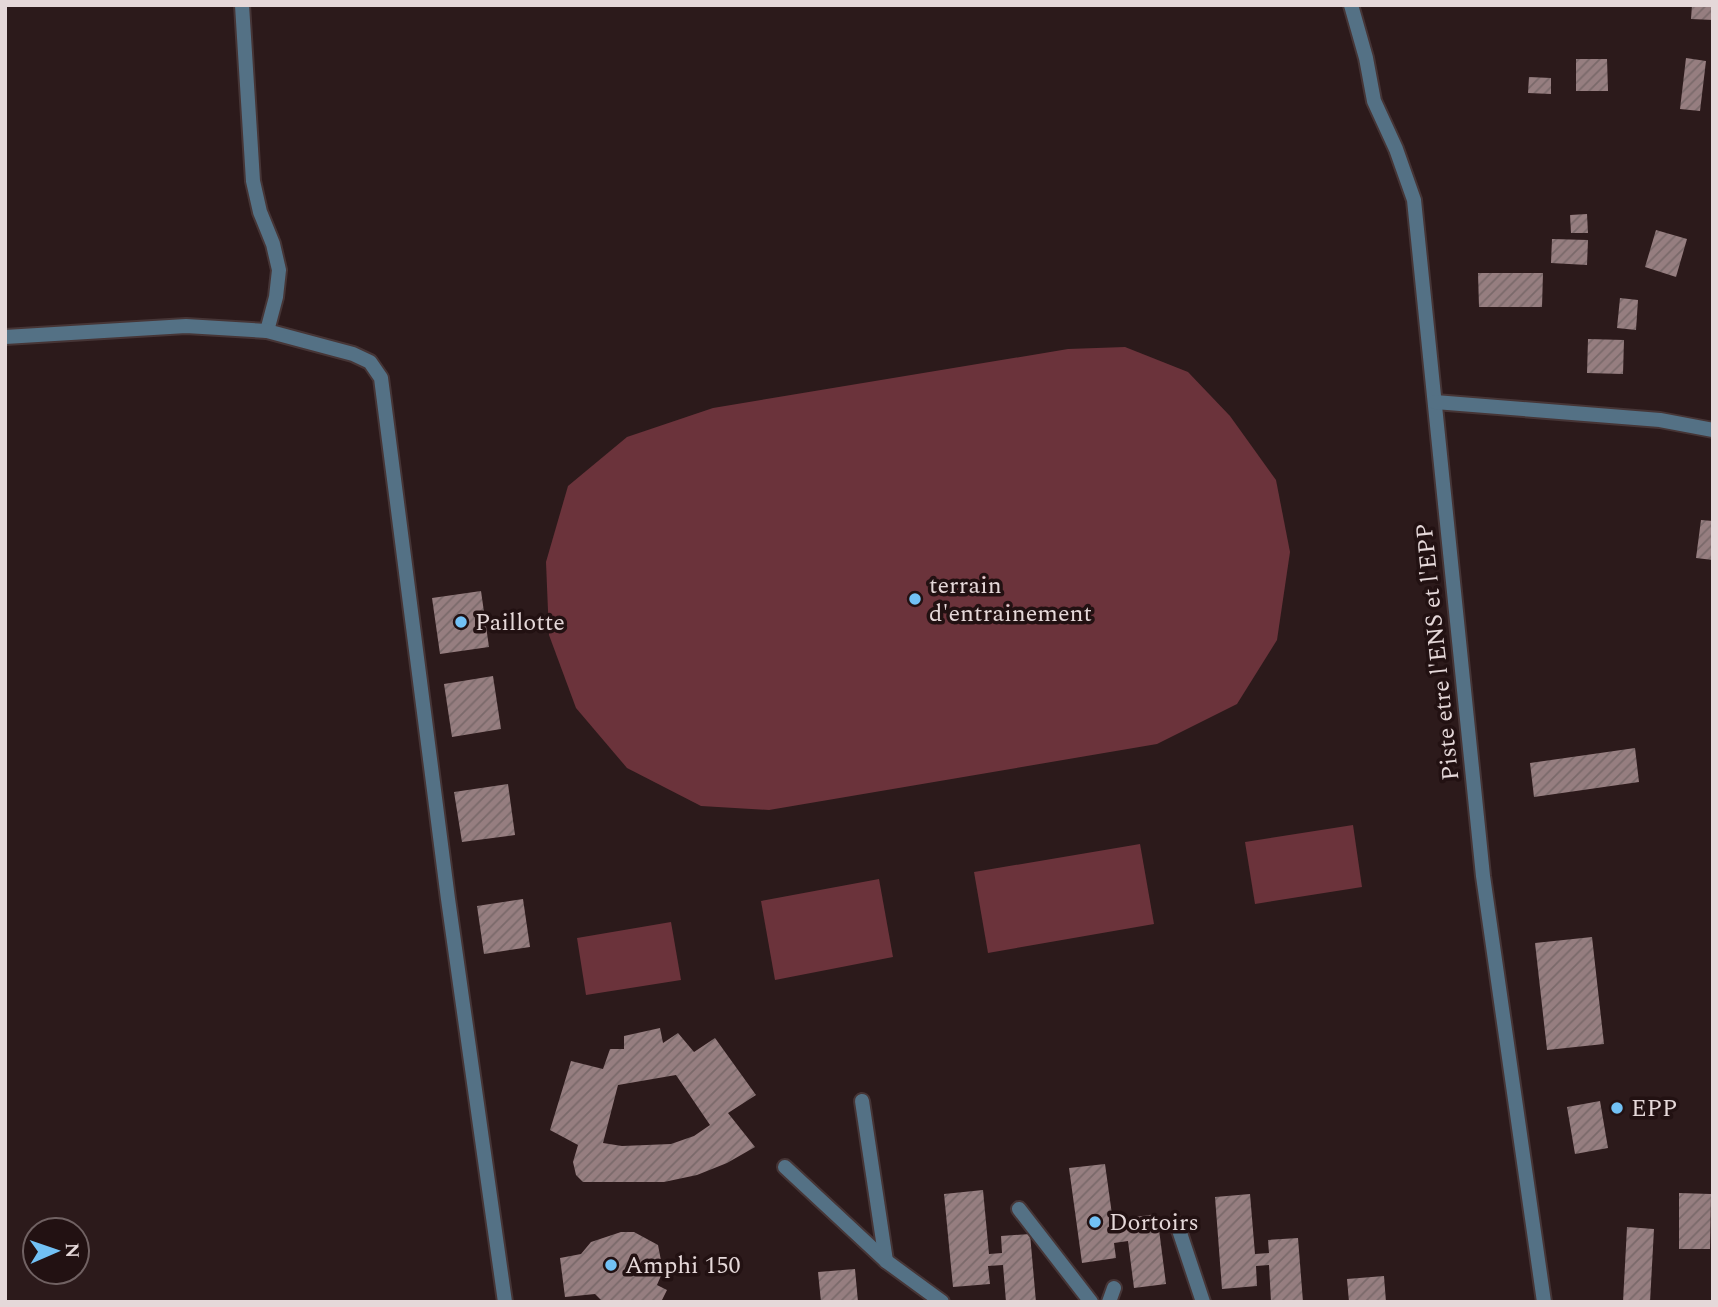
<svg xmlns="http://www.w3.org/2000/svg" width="1718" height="1307" font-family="Spectral,serif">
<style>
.pitch{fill:#6b333b}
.building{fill:url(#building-hatch);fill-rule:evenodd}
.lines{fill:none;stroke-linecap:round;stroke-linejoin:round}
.service-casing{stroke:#463536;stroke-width:18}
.minor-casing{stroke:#463536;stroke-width:18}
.service{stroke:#547185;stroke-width:14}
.minor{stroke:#547185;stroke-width:14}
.poi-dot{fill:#72c1f5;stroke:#221112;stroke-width:2.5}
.labels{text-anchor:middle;stroke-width:7;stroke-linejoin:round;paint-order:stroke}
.poi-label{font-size:24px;fill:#e5d8d9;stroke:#221112;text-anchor:start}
.street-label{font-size:24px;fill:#e5d8d9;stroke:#221112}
</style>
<defs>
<pattern id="building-hatch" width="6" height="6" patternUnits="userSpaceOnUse" patternTransform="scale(1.75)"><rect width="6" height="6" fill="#967e80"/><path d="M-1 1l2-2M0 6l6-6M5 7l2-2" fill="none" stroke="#7a696a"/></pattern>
</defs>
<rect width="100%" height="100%" fill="#2c1a1b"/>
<!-- pitch -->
<g class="pitch">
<polygon points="1125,347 1188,372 1230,416 1276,480 1290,552 1277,640 1237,704 1157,744 769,810 701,806 627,768 576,708 549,635 546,562 568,486 627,437 713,408 1068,349"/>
<polygon points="1353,825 1362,887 1255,904 1245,842"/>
<polygon points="1140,844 1154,924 988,953 974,872"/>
<polygon points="879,879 893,957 775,980 761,901"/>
<polygon points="671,922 681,980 586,995 577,938"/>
</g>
<!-- building -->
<g class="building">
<polygon points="1692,5 1713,5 1713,20 1691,19"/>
<polygon points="1686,58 1706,61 1700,111 1680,109"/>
<polygon points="1576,59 1607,59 1608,91 1576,91"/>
<polygon points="1529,77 1551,78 1551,94 1528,93"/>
<polygon points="1587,214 1588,233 1571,233 1570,215"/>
<polygon points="1656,230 1687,239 1676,277 1645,267"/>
<polygon points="1552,239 1588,240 1587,265 1551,263"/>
<polygon points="1478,273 1543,273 1542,307 1479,307"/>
<polygon points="1620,298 1638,300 1636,330 1617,328"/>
<polygon points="1588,339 1624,340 1623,374 1587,373"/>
<polygon points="1701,520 1713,521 1713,560 1696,558"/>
<polygon points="481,591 489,647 440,654 432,598"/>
<polygon points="493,676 501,729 452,737 444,684"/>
<polygon points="1635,748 1639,782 1534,797 1530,763"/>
<polygon points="508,784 515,835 462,842 454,792"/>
<polygon points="523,899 530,947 484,954 477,906"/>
<polygon points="1592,937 1604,1044 1547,1050 1535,943"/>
<path d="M660 1028 663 1043 678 1033 694 1052 715 1038 756 1095 728 1113 755 1147 727 1163 697 1175 664 1182H583L576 1175 573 1162 578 1145 550 1130 571 1061 603 1069 610 1049H624V1036ZM676 1075 710 1125 694 1136 671 1144 622 1146 603 1143 618 1085Z"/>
<polygon points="1600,1101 1608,1148 1575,1154 1567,1107"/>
<polygon points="1105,1164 1114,1229 1128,1227 1127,1218 1157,1214 1166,1284 1134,1288 1128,1241 1114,1243 1116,1258 1082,1263 1069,1168"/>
<polygon points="983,1190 989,1254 1002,1253 1001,1236 1030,1234 1036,1302 1006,1302 1003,1265 988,1266 990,1284 953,1287 944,1194"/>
<polygon points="1679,1193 1711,1194 1710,1249 1679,1249"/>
<polygon points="1250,1194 1255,1254 1269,1253 1268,1240 1298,1238 1303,1302 1271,1302 1269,1265 1256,1266 1257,1286 1222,1289 1215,1197"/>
<polygon points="1627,1227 1654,1229 1650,1302 1623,1302"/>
<polygon points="621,1232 634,1232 658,1245 663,1271 657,1285 667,1290 661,1302 603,1302 595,1294 565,1297 560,1258 581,1254 591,1242"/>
<polygon points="855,1269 858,1302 821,1302 818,1272"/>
<polygon points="1384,1276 1386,1302 1349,1302 1347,1279"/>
</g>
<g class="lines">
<defs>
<g id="service">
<polyline points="862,1101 886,1261"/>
<polyline points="785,1167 886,1261 942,1302"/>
<polyline points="1019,1209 1091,1302"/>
<polyline points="1177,1224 1203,1302"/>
<polyline points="1109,1302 1114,1288"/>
</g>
<g id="minor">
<polyline points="242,5 253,181 260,212 273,244 279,270 276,297 267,331"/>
<polyline points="1351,5 1366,58 1374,101 1396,149 1414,200 1483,876 1544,1302"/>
<polyline points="5,337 186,326 267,331 353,354 370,362 381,378 448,899 505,1302"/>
<polyline points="1435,402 1660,420 1713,430"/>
</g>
</defs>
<!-- service casing -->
<use href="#service" class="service-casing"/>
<!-- minor casing -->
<use href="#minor" class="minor-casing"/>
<!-- service -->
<use href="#service" class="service"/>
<!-- minor -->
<use href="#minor" class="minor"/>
</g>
<!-- markers -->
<g class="poi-dot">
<circle cx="915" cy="599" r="7"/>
<circle cx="461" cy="622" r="7"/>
<circle cx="1617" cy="1108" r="7"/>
<circle cx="1095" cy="1222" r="7"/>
<circle cx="611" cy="1265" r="7"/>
</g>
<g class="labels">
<!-- poi labels -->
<g class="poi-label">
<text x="929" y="593">terrain<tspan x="929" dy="28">d'entrainement</tspan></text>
<text x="475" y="630">Paillotte</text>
<text x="1631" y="1116">EPP</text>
<text x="1109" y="1230">Dortoirs</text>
<text x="625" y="1273">Amphi 150</text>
</g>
<!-- street labels -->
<g class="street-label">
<text transform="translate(1437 652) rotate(-96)" y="8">Piste etre l'ENS et l'EPP</text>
</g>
</g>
<!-- border -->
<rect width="1718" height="1307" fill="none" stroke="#e5d8d9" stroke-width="14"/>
<!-- north arrow -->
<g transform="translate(56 1251) rotate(88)"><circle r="33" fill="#221112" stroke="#706162" stroke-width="2"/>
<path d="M0-5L12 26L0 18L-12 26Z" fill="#72c1f5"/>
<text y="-10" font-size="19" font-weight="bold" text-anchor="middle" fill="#e5d8d9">N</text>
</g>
</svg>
